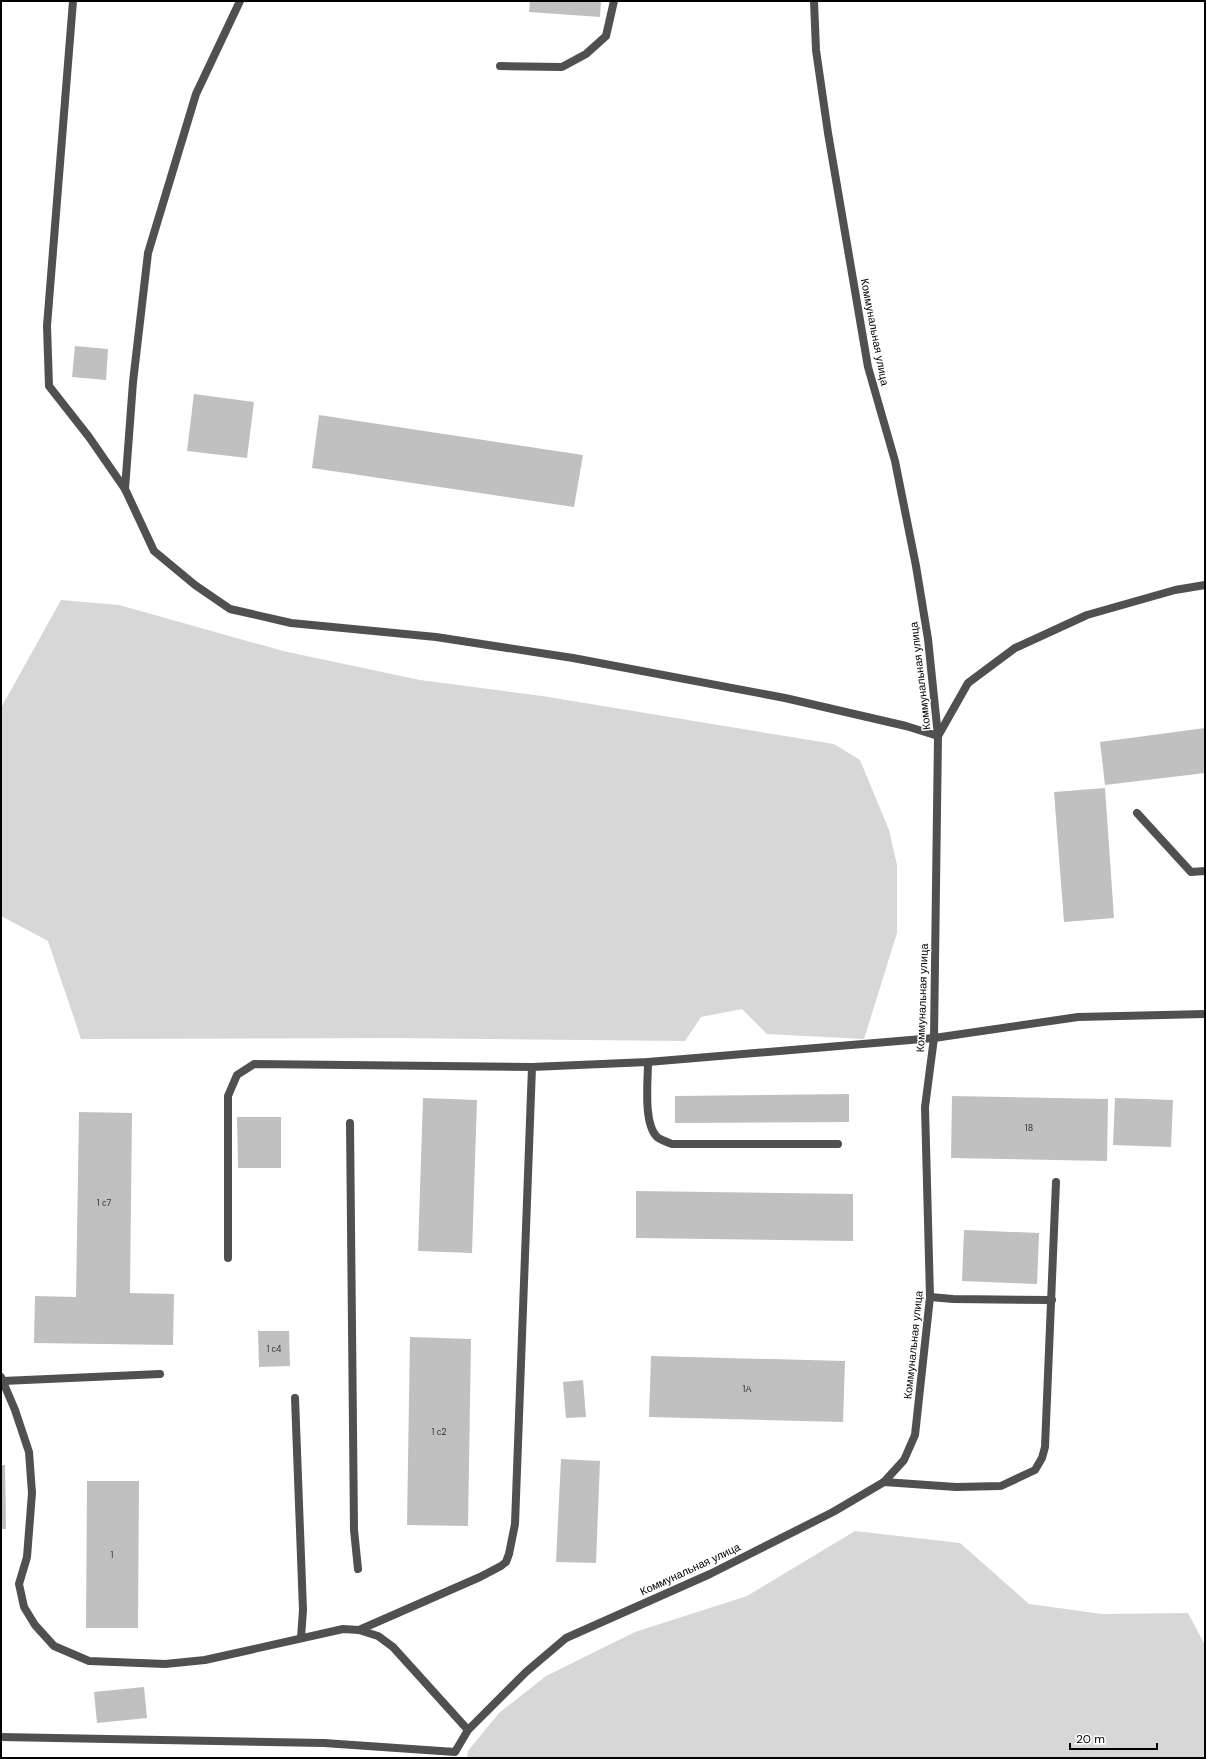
<svg xmlns="http://www.w3.org/2000/svg" width="1206" height="1759" font-family="'DM Sans',sans-serif">
<style>
.green{fill:#d7d7d7}
.building{fill:#c0c0c0}
.lines{fill:none;stroke-linecap:round;stroke-linejoin:round}
.lane{stroke:#505050;stroke-width:8}
.street{stroke:#505050;stroke-width:8}
.labels{text-anchor:middle;stroke-width:3;stroke-linejoin:round;paint-order:stroke}
.number-label{font-size:9px;fill:#303030}
.street-label{font-size:11px;fill:#000;stroke:#fff}
</style>
<rect width="100%" height="100%" fill="#fff"/>
<!-- green -->
<g class="green">
<polygon points="61,600 119,605 283,651 420,680 542,696 834,744 860,760 889,830 897,865 897,933 864,1039 767,1034 742,1009 701,1017 685,1041 394,1038 81,1039 48,941 1,916 1,708"/>
<polygon points="855,1531 960,1543 1029,1604 1102,1614 1188,1613 1205,1645 1205,1758 467,1758 468,1751 499,1713 546,1676 635,1632 747,1596"/>
</g>
<!-- building -->
<g class="building">
<polygon points="530,1 601,1 600,17 529,12"/>
<polygon points="75,346 108,349 106,380 72,377"/>
<polygon points="194,394 254,402 247,458 187,451"/>
<polygon points="319,415 583,455 574,507 312,468"/>
<polygon points="1205,728 1205,773 1105,785 1100,742"/>
<polygon points="1105,788 1114,918 1064,922 1054,792"/>
<polygon points="849,1094 849,1122 675,1123 675,1096"/>
<polygon points="952,1096 1108,1099 1107,1161 951,1158"/>
<polygon points="423,1098 477,1100 472,1253 418,1251"/>
<polygon points="1115,1098 1173,1100 1171,1147 1113,1145"/>
<polygon points="79,1112 132,1113 130,1293 174,1294 173,1345 34,1343 35,1296 76,1297"/>
<polygon points="237,1117 281,1117 281,1168 238,1168"/>
<polygon points="636,1191 853,1194 853,1241 636,1238"/>
<polygon points="964,1230 1039,1233 1037,1284 962,1281"/>
<polygon points="258,1331 289,1331 290,1366 259,1367"/>
<polygon points="410,1337 471,1339 468,1526 407,1525"/>
<polygon points="651,1356 845,1361 843,1422 649,1417"/>
<polygon points="583,1380 586,1417 566,1418 563,1382"/>
<polygon points="561,1459 600,1461 596,1563 556,1562"/>
<polygon points="1,1465 5,1465 6,1529 1,1529"/>
<polygon points="87,1481 139,1481 138,1628 86,1628"/>
<polygon points="144,1687 147,1718 97,1723 94,1692"/>
</g>
<g class="lines">
<!-- lane -->
<g class="lane">
<polyline points="73,1 47,326 49,386 89,437 125,489 154,551 195,585 230,609 291,623 436,637 573,658 785,698 906,726 938,736 968,683 1015,648 1087,615 1175,590 1205,585"/>
<polyline points="500,66 562,67 586,54 606,36 614,1"/>
<polyline points="125,489 133,382 148,253 196,94 240,1"/>
<polyline points="1137,813 1191,872 1205,871"/>
<path d="M648 1062C648 1081 643 1123 657 1137 661 1140 667 1142 672 1144H838"/>
<polyline points="350,1123 354,1530 358,1569"/>
<polyline points="228,1258 228,1096 237,1075 254,1064 532,1067"/>
<polyline points="930,1297 953,1299 1052,1300"/>
<polyline points="1,1377 15,1410 29,1452 32,1493 27,1557 19,1584 24,1607 35,1625 54,1646 89,1661 165,1664 205,1660 343,1629 359,1630 378,1636 393,1647 468,1730"/>
<polyline points="3,1381 160,1374"/>
<polyline points="295,1398 303,1610 301,1638"/>
<polyline points="884,1482 956,1487 1001,1486 1035,1470 1042,1458 1045,1447 1056,1182"/>
<polyline points="359,1630 480,1577 501,1566 506,1562 509,1554 515,1524 532,1067 648,1062 934,1038 1078,1017 1205,1014"/>
</g>
<!-- street -->
<polyline class="street" points="1,1737 324,1743 455,1752 468,1730 526,1672 566,1638 710,1574 833,1512 884,1482 904,1460 915,1435 930,1297 925,1107 934,1038 938,736 928,639 916,566 895,461 868,367 828,133 816,50 814,1"/>
</g>
<g class="labels">
<!-- number labels -->
<g class="number-label">
<text x="1029" y="1131">18</text>
<text x="104" y="1206">1 с7</text>
<text x="274" y="1352">1 с4</text>
<text x="747" y="1392">1А</text>
<text x="439" y="1435">1 с2</text>
<text x="112" y="1558">1</text>
</g>
<!-- street labels -->
<g class="street-label">
<text transform="translate(875 332) rotate(79)" y="4">Коммунальная улица</text>
<text transform="translate(920 676) rotate(-97)" y="4">Коммунальная улица</text>
<text transform="translate(922 998) rotate(-88)" y="4">Коммунальная улица</text>
<text transform="translate(913 1345) rotate(-84)" y="4">Коммунальная улица</text>
<text transform="translate(690 1569) rotate(-25)" y="4">Коммунальная улица</text>
</g>
</g>
<!-- border -->
<rect width="1206" height="1759" fill="none" stroke="#000000" stroke-width="4"/>
<!-- scale -->
<path d="M1070 1743v6h87v-6" fill="none" stroke="#000000" stroke-width="2"/>
<text x="1076" y="1743" font-size="12" fill="#000000" stroke="#ffffff" stroke-width="3" paint-order="stroke">20 m</text>
</svg>
